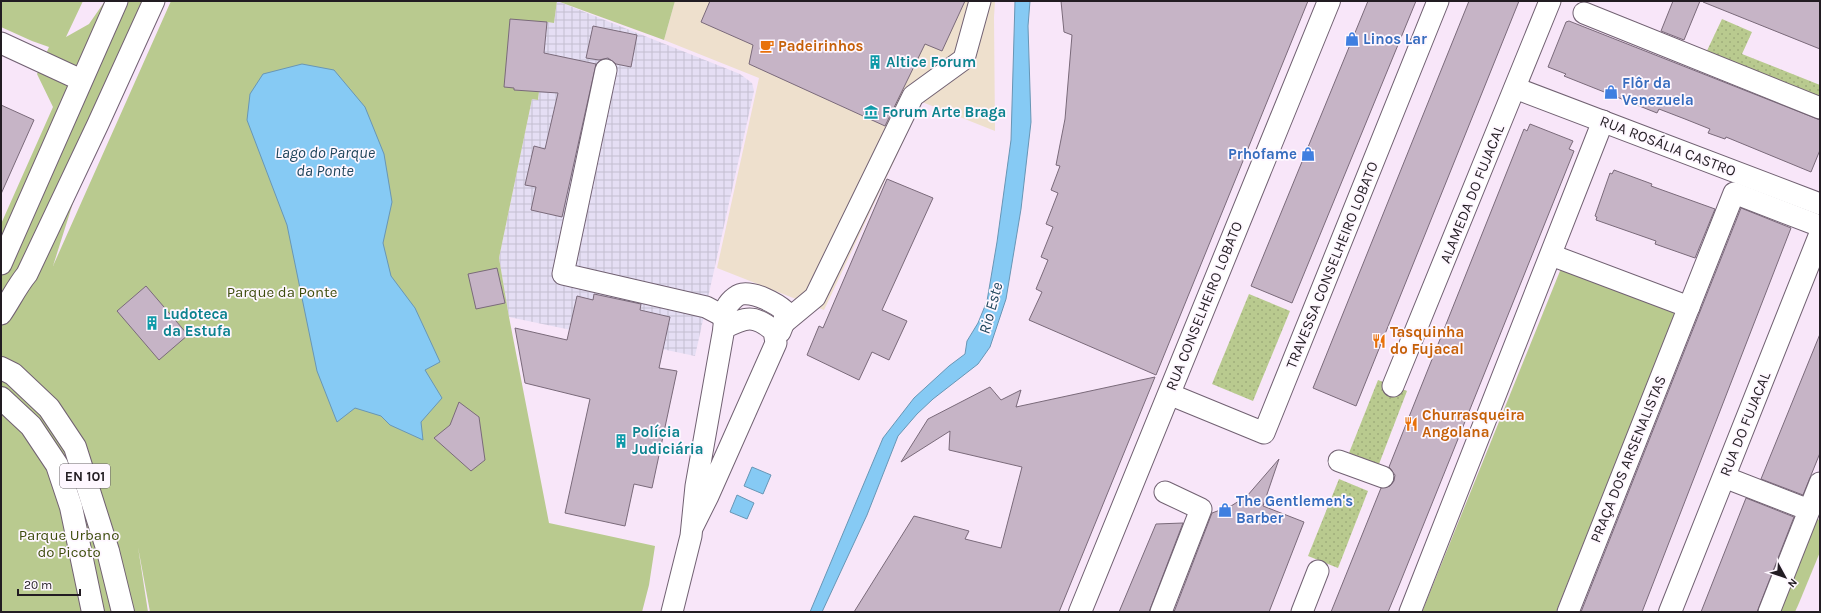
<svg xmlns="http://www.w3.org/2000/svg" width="1821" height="613" font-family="Karla,sans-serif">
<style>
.commercial{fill:#eee0cd}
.industrial{fill:url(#industrial-grid)}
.green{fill:#b9ca8f}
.garden{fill:url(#garden-dots)}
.water{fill:#86caf4;stroke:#6896b5}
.building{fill:#c6b4c6;stroke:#7a6a7a}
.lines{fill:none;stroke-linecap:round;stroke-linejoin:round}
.minor-casing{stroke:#716172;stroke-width:23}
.major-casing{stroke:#716172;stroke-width:24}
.minor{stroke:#fff;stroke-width:21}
.major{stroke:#fff;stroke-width:22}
.labels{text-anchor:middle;stroke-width:3.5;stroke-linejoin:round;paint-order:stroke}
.shield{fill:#fef7ff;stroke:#645e64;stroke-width:1}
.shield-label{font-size:14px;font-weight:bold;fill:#221c22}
.shop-label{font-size:15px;font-weight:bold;fill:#366cbe;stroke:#fef7ff;text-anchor:start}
.food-label{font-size:15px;font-weight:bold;fill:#c56008;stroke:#fef7ff;text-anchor:start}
.culture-label{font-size:15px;font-weight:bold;fill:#0d838f;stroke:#fef7ff;text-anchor:start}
.street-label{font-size:15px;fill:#221c22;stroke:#fef7ff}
.park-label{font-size:15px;fill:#3e4d0d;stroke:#fef7ff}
.water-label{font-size:16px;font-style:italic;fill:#1f455c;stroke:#fef7ff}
</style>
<defs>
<pattern id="industrial-grid" width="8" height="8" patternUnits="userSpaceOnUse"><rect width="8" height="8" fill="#e5def4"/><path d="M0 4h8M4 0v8" fill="none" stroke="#c4bed1"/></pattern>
<pattern id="garden-dots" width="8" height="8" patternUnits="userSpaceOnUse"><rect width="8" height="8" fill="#b9ca8f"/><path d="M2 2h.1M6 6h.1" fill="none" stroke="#9fad7b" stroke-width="1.8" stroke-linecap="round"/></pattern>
</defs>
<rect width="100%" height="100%" fill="#f8e6f9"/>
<!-- commercial -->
<polygon class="commercial" points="675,1 995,1 994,17 995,131 922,102 824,310 717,268 759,78 664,40"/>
<!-- industrial -->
<polygon class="industrial" points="557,1 740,74 752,83 754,91 695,356 509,317 499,258 532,99 538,100 547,22 554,23"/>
<!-- green -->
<g class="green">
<polygon points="1,1 83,1 66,37 89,24 105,1 154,1 98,124 53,266 171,1 675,1 664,40 557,1 554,23 547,22 538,100 532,99 499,258 509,317 549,523 655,546 649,585 642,612 150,612 138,547 148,612 1,612 1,224 53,107 37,74 49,47 32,41 1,27"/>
<polygon points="1562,266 1676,311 1556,612 1422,612"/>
<polygon points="1817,519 1820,520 1820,552 1799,603 1795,612 1779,612"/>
</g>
<!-- garden -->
<g class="garden">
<polygon points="1722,19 1752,32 1742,54 1820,85 1820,104 1704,57"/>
<polygon points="1249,294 1290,311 1253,401 1212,384"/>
<polygon points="1378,380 1407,391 1379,464 1349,453"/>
<polygon points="1339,479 1368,491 1338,568 1308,556"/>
</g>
<!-- water -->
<g class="water">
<polygon points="1015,1 1030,1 1028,26 1031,122 1021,209 1006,299 990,347 978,364 933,399 917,414 898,436 867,515 822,612 810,612 883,438 914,398 949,366 965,354 967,341 978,323 987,301 997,242 1011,140"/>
<polygon points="302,64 334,70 365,107 384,154 392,202 383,243 391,276 415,308 440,362 425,370 442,398 421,422 423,440 390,425 381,416 355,408 337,422 317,371 287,225 247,120 250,94 263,74"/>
<polygon points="752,467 771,475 763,494 744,486"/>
<polygon points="737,495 754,503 747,519 730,512"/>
</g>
<!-- building -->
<g class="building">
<polygon points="710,1 965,1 942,51 925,44 885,126 749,64 753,45 701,22"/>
<polygon points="1061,1 1308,1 1156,375 1029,320 1042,292 1036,289 1048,260 1041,257 1053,227 1046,224 1058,193 1051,190 1060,166 1056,165 1065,119 1072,35 1064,32"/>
<polygon points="1368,1 1416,1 1292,303 1251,286"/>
<polygon points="1469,1 1519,1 1356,406 1313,388"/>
<polygon points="1673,1 1700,1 1684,40 1661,31"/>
<polygon points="1703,1 1820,1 1820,49 1703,2"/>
<polygon points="510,19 547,22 544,53 596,64 562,217 531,210 536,187 525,185 534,146 545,149 558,93 514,90 514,88 504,87"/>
<polygon points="1569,21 1820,120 1820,150 1811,172 1726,137 1725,139 1708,133 1710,129 1685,119 1659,109 1657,113 1564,76 1566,74 1548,67 1566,22"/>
<polygon points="593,26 637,35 631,67 616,64 608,58 599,60 586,58"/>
<polygon points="1,105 34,120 1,194"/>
<polygon points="1530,124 1573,141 1569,149 1574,151 1400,583 1388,612 1331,612 1381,488 1390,486 1394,481 1395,475 1389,467 1524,129 1527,131"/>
<polygon points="1614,170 1652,184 1651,186 1715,209 1695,258 1655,244 1656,241 1596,220 1597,217 1595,216 1610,173 1612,174"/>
<polygon points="887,179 933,198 882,310 907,321 889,360 872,352 859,380 807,355 819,326 823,328"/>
<polygon points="1741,208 1791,228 1642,612 1581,612"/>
<polygon points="497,268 505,303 476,309 468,274"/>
<polygon points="146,286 188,335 159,360 117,311"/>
<polygon points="594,294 641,304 640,310 670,317 659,368 677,371 652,488 634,484 625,526 565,513 590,399 525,383 515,328 567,340 577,296 593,300"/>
<polygon points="1820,334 1820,453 1803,495 1761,479"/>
<polygon points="1155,377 1059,612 854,612 914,516 969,531 965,539 1001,548 1022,467 949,450 950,431 901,462 928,419 990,387 1001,400 1021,390 1016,407"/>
<polygon points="459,402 479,417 485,460 471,471 434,438 450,425"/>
<polygon points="1279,459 1263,506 1304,522 1269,612 1174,612 1212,513 1231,506 1247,496"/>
<polygon points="1746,498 1794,517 1757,612 1701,612"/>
<polygon points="1183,523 1149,612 1119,612 1156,524"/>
</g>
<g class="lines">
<defs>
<g id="minor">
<polyline points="1584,13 1820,108"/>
<polyline points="1,43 81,80"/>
<polyline points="606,70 563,274 706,307 725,317"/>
<polyline points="1515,88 1820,204"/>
<polyline points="1551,255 1689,307"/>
<polyline points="1,264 117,1"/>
<path d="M1 314C10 301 17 286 27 274L98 124 154 1"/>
<path d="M724 328C724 322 724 314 726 309 728 303 736 295 742 294 755 292 776 303 785 311L784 322 780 332"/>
<polyline points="774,331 815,297 913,96 964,59 980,1"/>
<polyline points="1393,386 1550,1"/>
<polyline points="1169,394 1264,433 1438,1"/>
<polyline points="1339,461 1383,477"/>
<polyline points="1724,477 1809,510"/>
<path d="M672 612 691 536 696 486 724 328C746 317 754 314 774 331L776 343 708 496 692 528"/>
<polyline points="1161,612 1201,509 1165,492"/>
<polyline points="1302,612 1318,571"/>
<polyline points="1410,612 1603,121"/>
<polyline points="1568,612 1734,193 1820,226"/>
<polyline points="1769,612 1820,483"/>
</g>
<g id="major">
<polyline points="1,368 13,374 49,408 75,447 108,551 123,612"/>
<polyline points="1,398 31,426 57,465 71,507 93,612"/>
<polyline points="1080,612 1329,1"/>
<polyline points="1670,612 1820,235"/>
</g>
</defs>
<!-- minor casing -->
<use href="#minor" class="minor-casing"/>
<!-- major casing -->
<use href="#major" class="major-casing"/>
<!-- minor -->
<use href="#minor" class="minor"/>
<!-- major -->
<use href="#major" class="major"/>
</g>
<!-- icons -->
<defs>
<symbol id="shop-bare" viewBox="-9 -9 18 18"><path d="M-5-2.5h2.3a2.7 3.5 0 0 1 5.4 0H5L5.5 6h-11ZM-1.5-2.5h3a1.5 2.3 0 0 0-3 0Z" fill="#3f7fe0" stroke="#fef7ff" stroke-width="2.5" paint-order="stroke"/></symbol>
<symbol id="cafe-bare" viewBox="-9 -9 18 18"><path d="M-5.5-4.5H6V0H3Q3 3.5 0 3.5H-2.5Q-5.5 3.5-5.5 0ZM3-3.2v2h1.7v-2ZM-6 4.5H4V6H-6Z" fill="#e8710a" stroke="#fef7ff" stroke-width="2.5" paint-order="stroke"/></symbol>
<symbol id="building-bare" viewBox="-9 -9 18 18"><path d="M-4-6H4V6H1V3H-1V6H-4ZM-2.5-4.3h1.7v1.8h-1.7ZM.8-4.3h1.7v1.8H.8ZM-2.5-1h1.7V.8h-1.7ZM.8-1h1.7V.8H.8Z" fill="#0f9aa8" stroke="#fef7ff" stroke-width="2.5" paint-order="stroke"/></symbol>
<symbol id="museum-bare" viewBox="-9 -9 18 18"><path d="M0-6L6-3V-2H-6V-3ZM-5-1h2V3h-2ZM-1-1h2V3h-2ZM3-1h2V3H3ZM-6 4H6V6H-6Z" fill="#0f9aa8" stroke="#fef7ff" stroke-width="2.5" paint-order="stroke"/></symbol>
<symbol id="restaurant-bare" viewBox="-9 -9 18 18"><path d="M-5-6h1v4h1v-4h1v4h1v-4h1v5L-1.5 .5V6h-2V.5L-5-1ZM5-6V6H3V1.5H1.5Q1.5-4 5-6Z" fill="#e8710a" stroke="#fef7ff" stroke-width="2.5" paint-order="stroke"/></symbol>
</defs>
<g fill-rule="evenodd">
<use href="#shop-bare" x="1342" y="29" width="20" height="20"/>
<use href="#cafe-bare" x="757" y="36" width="20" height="20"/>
<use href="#building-bare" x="865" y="52" width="20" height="20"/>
<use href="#shop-bare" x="1601" y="82" width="20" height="20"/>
<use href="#museum-bare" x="861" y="102" width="20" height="20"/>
<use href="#shop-bare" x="1298" y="144" width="20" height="20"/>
<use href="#building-bare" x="142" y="313" width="20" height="20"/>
<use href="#restaurant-bare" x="1369" y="331" width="20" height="20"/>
<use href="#restaurant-bare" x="1401" y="414" width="20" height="20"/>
<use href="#building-bare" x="611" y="431" width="20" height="20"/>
<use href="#shop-bare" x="1215" y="500" width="20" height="20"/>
</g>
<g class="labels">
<!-- shield labels -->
<rect class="shield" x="60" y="464" width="50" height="24" rx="3"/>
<g class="shield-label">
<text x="85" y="481">EN 101</text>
</g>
<!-- shop labels -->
<g class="shop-label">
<text x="1363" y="44">Linos Lar</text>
<text x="1622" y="88">Flôr da<tspan x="1622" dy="17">Venezuela</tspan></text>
<text x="1297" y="159" text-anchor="end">Prhofame</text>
<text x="1236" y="506">The Gentlemen's<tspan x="1236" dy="17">Barber</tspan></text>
</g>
<!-- food labels -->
<g class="food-label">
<text x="778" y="51">Padeirinhos</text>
<text x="1390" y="337">Tasquinha<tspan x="1390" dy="17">do Fujacal</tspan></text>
<text x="1422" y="420">Churrasqueira<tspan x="1422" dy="17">Angolana</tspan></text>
</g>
<!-- culture labels -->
<g class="culture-label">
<text x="886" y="67">Altice Forum</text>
<text x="882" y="117">Forum Arte Braga</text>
<text x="163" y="319">Ludoteca<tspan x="163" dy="17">da Estufa</tspan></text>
<text x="632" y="437">Polícia<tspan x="632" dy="17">Judiciária</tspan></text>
</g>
<!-- street labels -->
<g class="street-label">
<text transform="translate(1668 146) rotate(21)" y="5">RUA ROSÁLIA CASTRO</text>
<text transform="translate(1472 194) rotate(-68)" y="5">ALAMEDA DO FUJACAL</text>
<text transform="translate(1332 265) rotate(-68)" y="5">TRAVESSA CONSELHEIRO LOBATO</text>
<text transform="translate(1204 306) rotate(-68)" y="5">RUA CONSELHEIRO LOBATO</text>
<text transform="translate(1745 424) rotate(-68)" y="5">RUA DO FUJACAL</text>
<text transform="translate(1628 459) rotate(-68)" y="5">PRAÇA DOS ARSENALISTAS</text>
</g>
<!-- park labels -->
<g class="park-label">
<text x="282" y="297">Parque da Ponte</text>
<text x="69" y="540">Parque Urbano<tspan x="69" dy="17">do Picoto</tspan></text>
</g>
<!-- water labels -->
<g class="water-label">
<text x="325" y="158">Lago do Parque<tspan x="325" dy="18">da Ponte</tspan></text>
<text transform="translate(990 308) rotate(-75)" y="6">Rio Este</text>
</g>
</g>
<!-- border -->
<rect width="1821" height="613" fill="none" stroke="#221c22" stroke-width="4"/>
<!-- north arrow -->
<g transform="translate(1785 577) rotate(130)" stroke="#fef7ff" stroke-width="3" paint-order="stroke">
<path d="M0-3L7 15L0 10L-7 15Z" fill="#221c22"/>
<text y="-6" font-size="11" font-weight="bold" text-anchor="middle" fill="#221c22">N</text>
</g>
<!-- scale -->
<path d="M18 589v6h62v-6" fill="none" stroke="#221c22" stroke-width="2"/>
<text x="24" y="589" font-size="12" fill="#221c22" stroke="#fef7ff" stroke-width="3" paint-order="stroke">20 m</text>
</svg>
